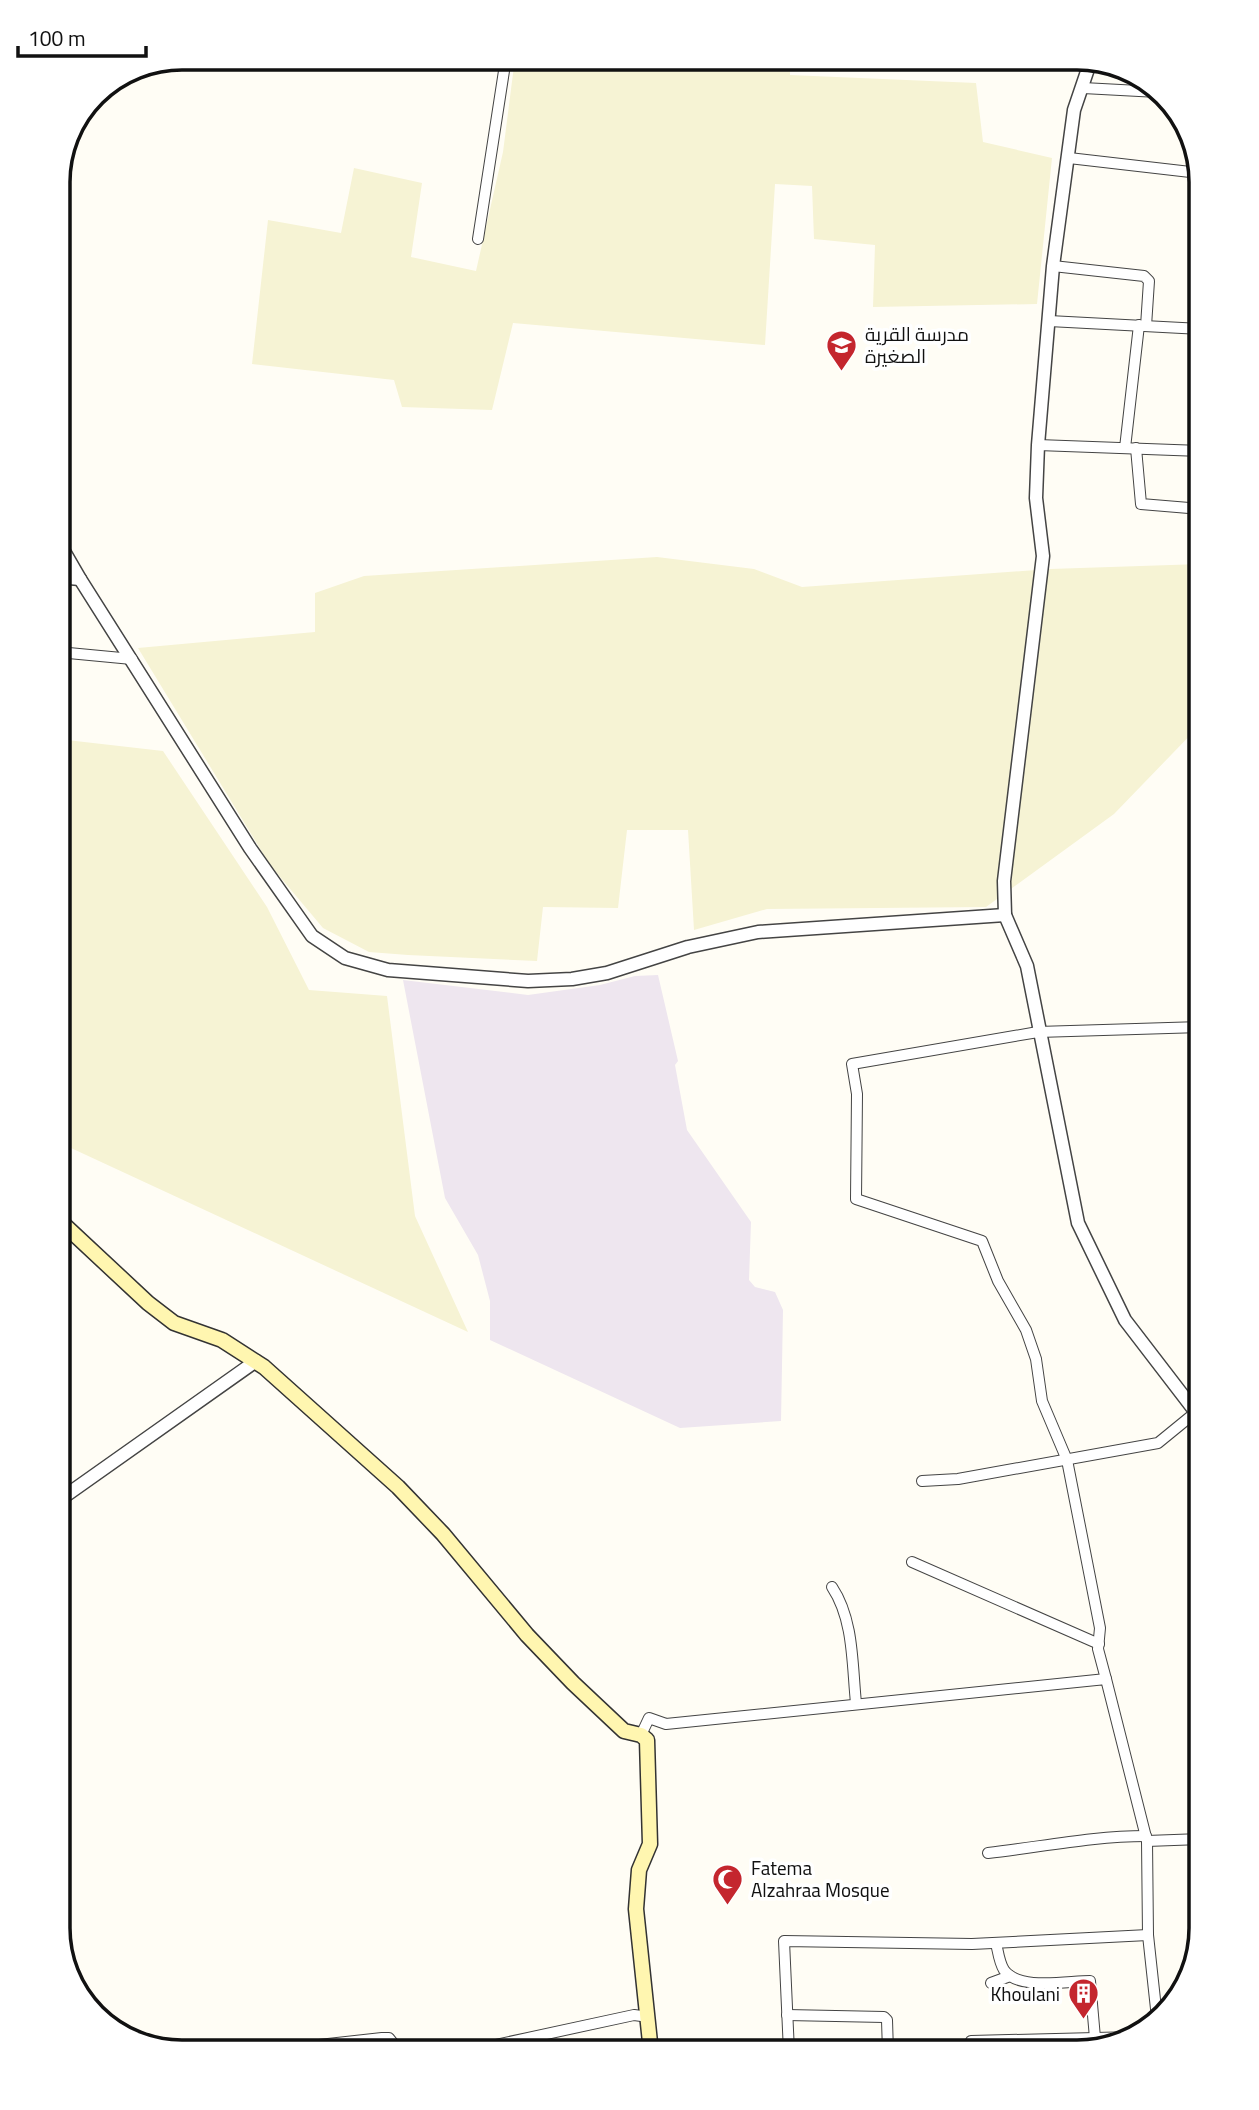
<svg xmlns="http://www.w3.org/2000/svg" width="1259" height="2110" font-family="Georgia,Cairo,serif">
<style>
.industrial{fill:#eee6ef}
.farmland{fill:#f6f3d4}
.lines{fill:none;stroke-linecap:round;stroke-linejoin:round}
.minor-casing{stroke:#444;stroke-width:12}
.tertiary-casing{stroke:#444;stroke-width:15}
.secondary-casing{stroke:#333;stroke-width:17}
.minor{stroke:#fff;stroke-width:10}
.tertiary{stroke:#fff;stroke-width:12}
.secondary{stroke:#fff6b0;stroke-width:14}
.labels{text-anchor:middle;stroke-width:7;stroke-linejoin:round;paint-order:stroke}
.poi-label{font-size:19px;fill:#111;stroke:#fff;text-anchor:start}
.rim{fill:none;stroke:#111;stroke-width:3.5}
</style>
<rect width="100%" height="100%" fill="#fffdf5"/>
<!-- industrial -->
<polygon class="industrial" points="658,975 678,1061 675,1065 687,1130 751,1222 749,1280 755,1287 775,1292 783,1310 781,1421 680,1428 490,1340 490,1301 478,1255 445,1198 403,980 528,995 600,985 635,976"/>
<!-- farmland -->
<g class="farmland">
<polygon points="515,58 790,58 790,75 976,83 983,142 1052,158 1037,304 873,307 875,245 814,239 812,186 775,184 765,345 513,323 492,410 402,407 394,380 252,364 268,220 341,233 354,168 422,183 411,257 476,271 503,152"/>
<polygon points="657,557 754,569 802,587 1050,569 1201,564 1201,724 1114,814 986,907 767,909 694,930 688,830 627,830 618,908 543,907 537,961 408,955 369,952 323,928 270,865 138,648 315,632 315,593 364,576"/>
<polygon points="58,739 163,751 267,907 309,990 387,996 415,1216 468,1332 58,1142"/>
</g>
<g class="lines">
<defs>
<g id="minor">
<polyline points="1083,88 1158,92"/>
<polyline points="1069,158 1199,173"/>
<polyline points="478,239 506,58"/>
<polyline points="1053,266 1144,276 1149,281 1146,326"/>
<polyline points="1049,321 1201,329"/>
<polyline points="1038,445 1201,451"/>
<polyline points="1125,448 1139,325"/>
<polyline points="1136,448 1141,504 1201,509"/>
<polyline points="1200,451 1201,435"/>
<polyline points="58,652 132,659"/>
<polyline points="922,1481 958,1479 1158,1443 1196,1412"/>
<polyline points="912,1562 1099,1644"/>
<path d="M832 1587C854 1620 852 1665 856 1703"/>
<polyline points="1106,1679 1098,1649 1100,1628 1067,1460 1042,1401 1036,1359 1026,1330 998,1281 982,1241 856,1199 857,1094 852,1064 1038,1032 1201,1027"/>
<polyline points="641,1735 649,1718 666,1724 1106,1679 1147,1841 1148,1935 1157,2018"/>
<polyline points="1147,1841 1201,1839"/>
<path d="M988 1853C1041 1847 1093 1836 1146 1836"/>
<path d="M996 1943C998 1951 999 1962 1004 1970 1019 1991 1067 1981 1090 1981L1095 2038"/>
<polyline points="991,1983 1010,1976"/>
<polyline points="787,2015 884,2017 887,2020 888,2052"/>
<polyline points="971,2041 1135,2037"/>
<polyline points="923,2048 924,2052"/>
<polyline points="256,2052 382,2038 389,2038 400,2052"/>
<polyline points="463,2052 634,2015 649,2017"/>
<polyline points="789,2052 784,1941 972,1944 1148,1935"/>
</g>
<g id="tertiary">
<polyline points="1091,60 1074,110 1053,266 1038,445 1036,498 1043,556 1004,881 1005,915 1027,966 1078,1223 1125,1320 1201,1419"/>
<polyline points="58,577 80,579 58,541"/>
<polyline points="80,579 250,848 312,936 345,958 388,970 528,981 572,979 607,973 688,947 758,932 1005,915"/>
<polyline points="58,1501 256,1361"/>
</g>
<polyline id="secondary" points="58,1219 148,1303 174,1323 222,1340 264,1367 398,1487 443,1534 527,1635 573,1683 624,1731 641,1735 647,1740 650,1844 639,1870 636,1909 651,2052"/>
</defs>
<!-- minor casing -->
<use href="#minor" class="minor-casing"/>
<!-- tertiary casing -->
<use href="#tertiary" class="tertiary-casing"/>
<!-- secondary casing -->
<use href="#secondary" class="secondary-casing"/>
<!-- minor -->
<use href="#minor" class="minor"/>
<!-- tertiary -->
<use href="#tertiary" class="tertiary"/>
<!-- secondary -->
<use href="#secondary" class="secondary"/>
</g>
<!-- icons -->
<defs>
<symbol id="school-pin" viewBox="-11 -11 22 30"><path d="M0 17L-7.5 6A9.5 9.5 0 1 1 7.5 6Z" fill="#c4262e" stroke="#fff"/><path d="M0-5L7-2L0 1L-7-2ZM-4 1L0 2.5L4 1V4Q0 6-4 4Z" fill="#fff"/></symbol>
<symbol id="mosque-pin" viewBox="-11 -11 22 30"><path d="M0 17L-7.5 6A9.5 9.5 0 1 1 7.5 6Z" fill="#c4262e" stroke="#fff"/><path d="M3.5-4.9A6 6 0 1 0 3.5 4.9A5 5 0 1 1 3.5-4.9Z" fill="#fff"/></symbol>
<symbol id="building-pin" viewBox="-11 -11 22 30"><path d="M0 17L-7.5 6A9.5 9.5 0 1 1 7.5 6Z" fill="#c4262e" stroke="#fff"/><path d="M-4-6H4V6H1V3H-1V6H-4ZM-2.5-4.3h1.7v1.8h-1.7ZM.8-4.3h1.7v1.8H.8ZM-2.5-1h1.7V.8h-1.7ZM.8-1h1.7V.8H.8Z" fill="#fff"/></symbol>
</defs>
<g fill-rule="evenodd">
<use href="#school-pin" x="824" y="328" width="35" height="47"/>
<use href="#mosque-pin" x="710" y="1862" width="35" height="47"/>
<use href="#building-pin" x="1066" y="1976" width="35" height="47"/>
</g>
<g class="labels">
<!-- poi labels -->
<g class="poi-label">
<text x="865" y="341">مدرسة القرية<tspan x="865" dy="22">الصغيرة</tspan></text>
<text x="751" y="1875">Fatema<tspan x="751" dy="22">Alzahraa Mosque</tspan></text>
<text x="1060" y="2001" text-anchor="end">Khoulani</text>
</g>
</g>
<!-- crop -->
<path d="M0 0H1259V2110H0ZM182 70H1077A112 112 0 0 1 1189 182V1928A112 112 0 0 1 1077 2040H182A112 112 0 0 1 70 1928V182A112 112 0 0 1 182 70Z" fill="#fff" fill-rule="evenodd"/>
<path class="rim" d="M182 70H1077A112 112 0 0 1 1189 182V1928A112 112 0 0 1 1077 2040H182A112 112 0 0 1 70 1928V182A112 112 0 0 1 182 70Z"/>
<!-- scale -->
<path d="M18 46v10h128v-10" fill="none" stroke="#111111" stroke-width="3.5"/>
<text x="28" y="46" font-size="21" fill="#111111" stroke="#ffffff" stroke-width="5" paint-order="stroke">100 m</text>
</svg>
